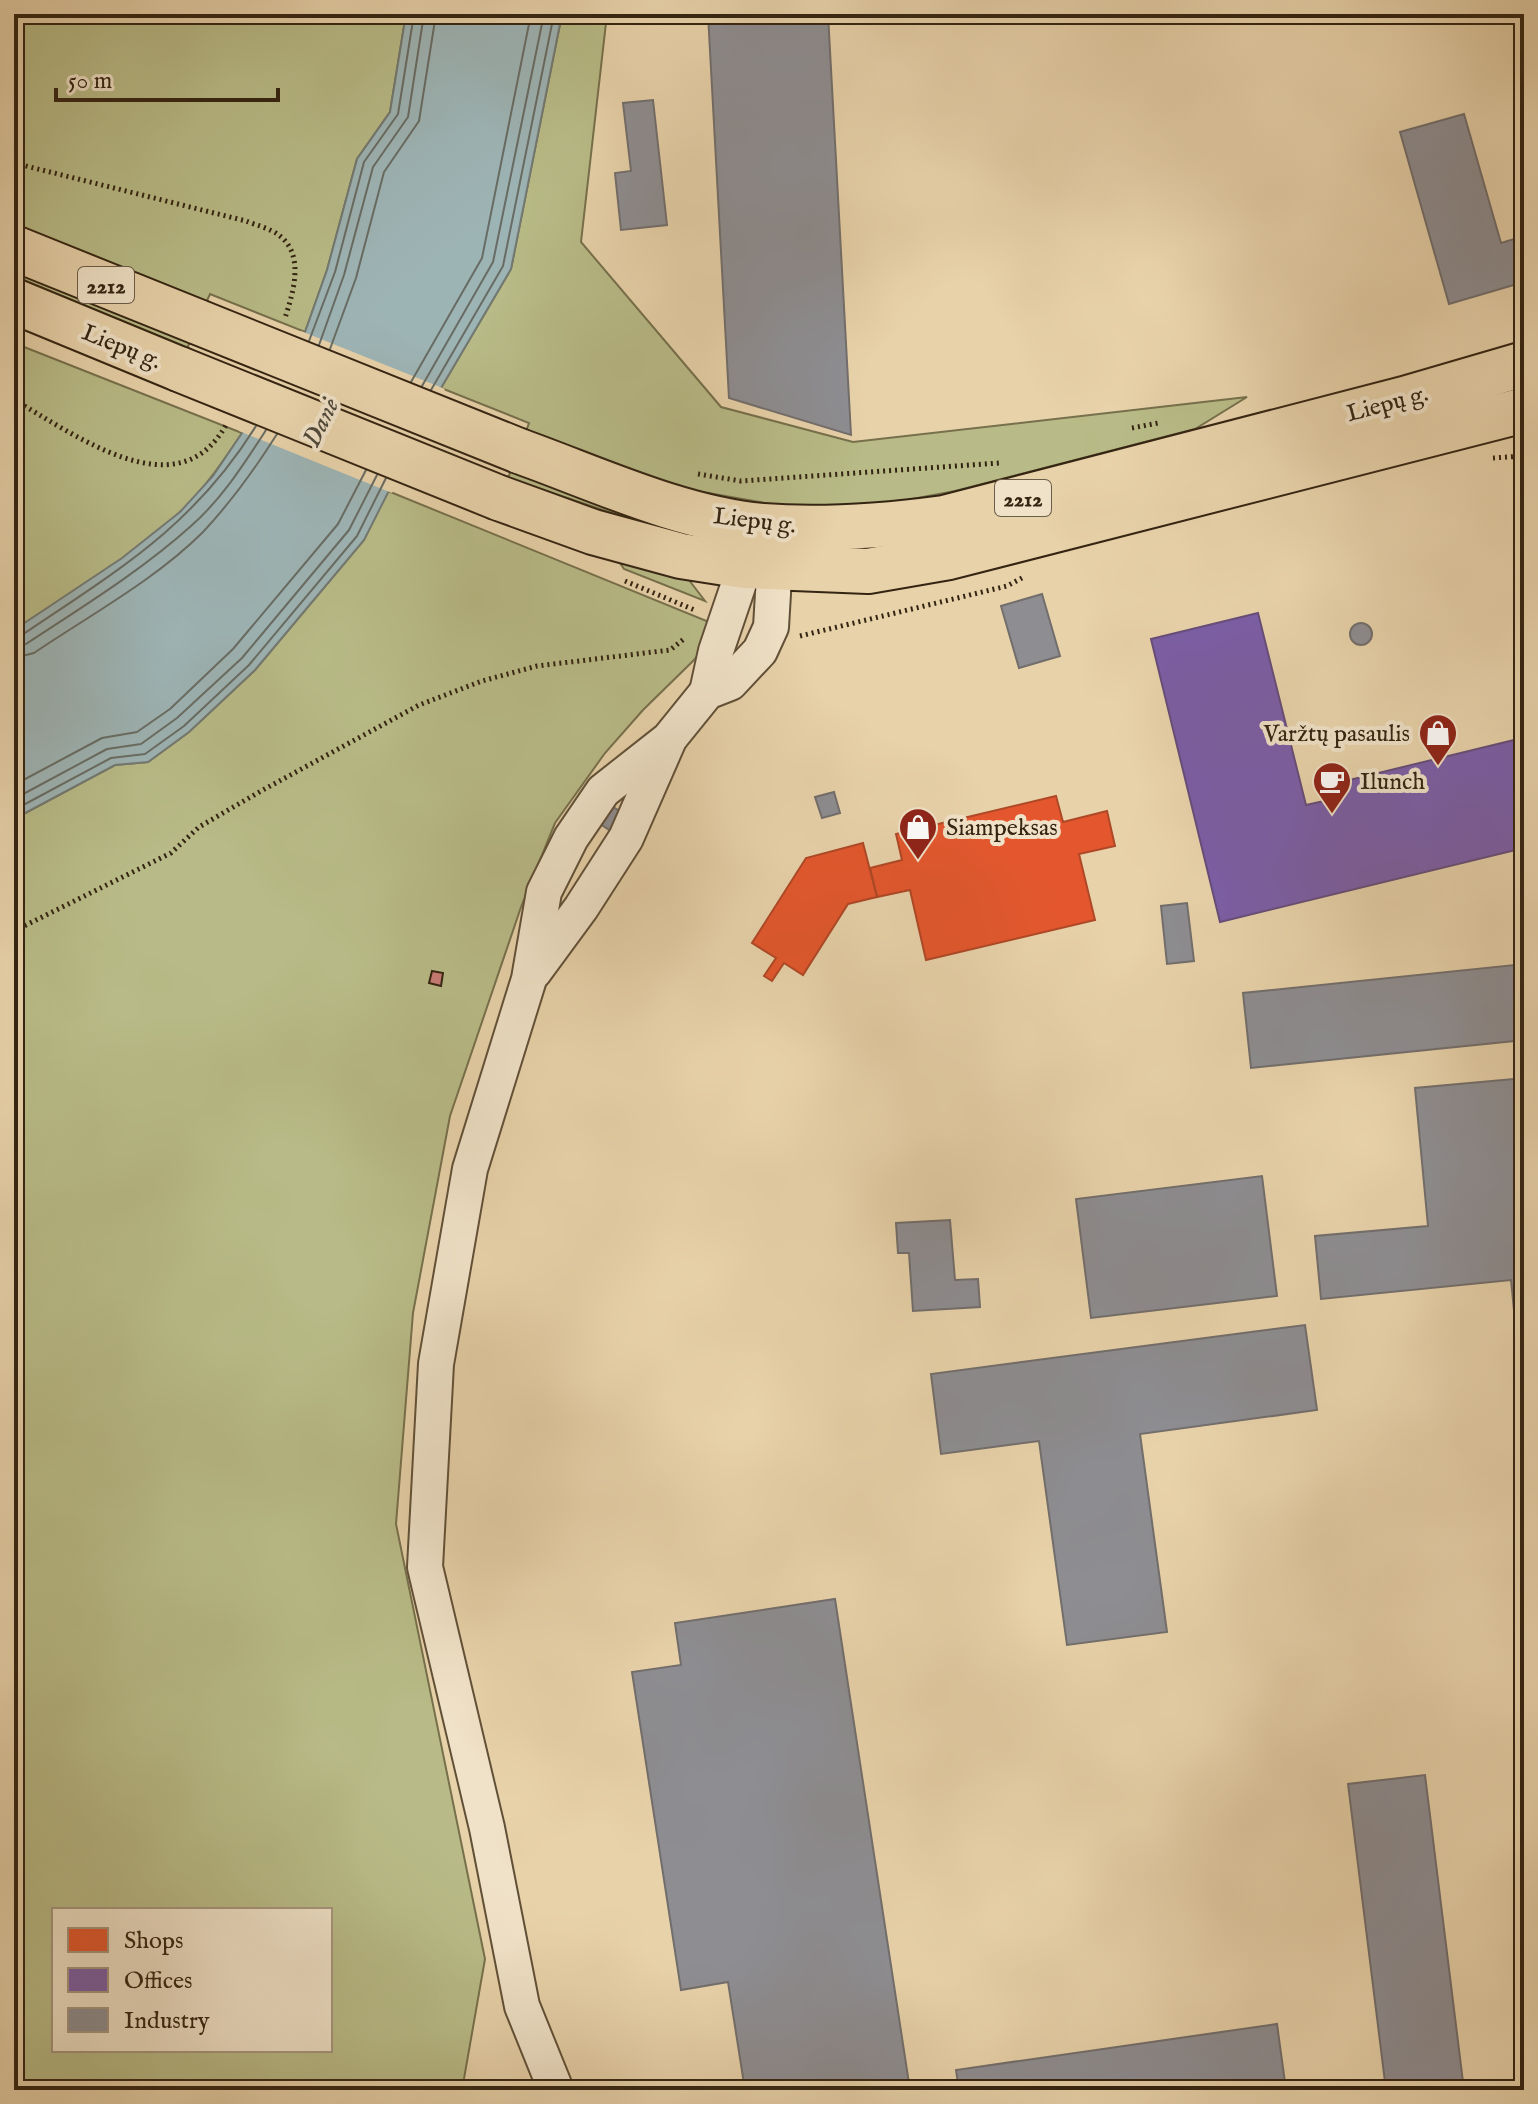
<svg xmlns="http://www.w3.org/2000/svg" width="1538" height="2104" font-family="'IM FELL English',serif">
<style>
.green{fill:#b8bb87;stroke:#76704c;stroke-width:2;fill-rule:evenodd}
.water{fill:#9db4b5;stroke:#737a74;stroke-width:2}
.pier{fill:#e8d2aa}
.shops{fill:#e4572e;stroke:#af4826;stroke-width:2}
.offices{fill:#7b5ea7;stroke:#664d7a;stroke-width:2}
.industry{fill:#8d8d92;stroke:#726e6c;stroke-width:2}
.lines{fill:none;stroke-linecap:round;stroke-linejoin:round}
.shore{stroke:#686c64;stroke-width:2}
.building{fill:#c87d74;stroke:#342412;stroke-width:2}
.street-casing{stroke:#615038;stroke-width:38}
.primary-casing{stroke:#342412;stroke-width:48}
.path{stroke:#342412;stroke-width:5;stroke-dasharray:2 4;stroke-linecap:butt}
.street{stroke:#f0e2c8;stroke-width:34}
.primary{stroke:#e8d2aa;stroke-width:44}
.primary-bridge-casing{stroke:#342412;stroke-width:48;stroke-linecap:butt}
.primary-bridge{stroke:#e8d2aa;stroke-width:44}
.labels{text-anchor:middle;stroke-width:8;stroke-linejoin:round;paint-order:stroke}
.shield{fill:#f0e2c8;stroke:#6c5d49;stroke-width:2}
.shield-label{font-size:22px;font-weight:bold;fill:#342412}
.street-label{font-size:24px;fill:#342412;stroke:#f0e2c8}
.poi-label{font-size:24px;fill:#342412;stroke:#f0e2c8;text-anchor:start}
.water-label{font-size:26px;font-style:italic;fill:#4e483b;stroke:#f0e2c8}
</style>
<rect width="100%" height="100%" fill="#e8d2aa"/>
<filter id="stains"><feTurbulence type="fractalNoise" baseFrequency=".0025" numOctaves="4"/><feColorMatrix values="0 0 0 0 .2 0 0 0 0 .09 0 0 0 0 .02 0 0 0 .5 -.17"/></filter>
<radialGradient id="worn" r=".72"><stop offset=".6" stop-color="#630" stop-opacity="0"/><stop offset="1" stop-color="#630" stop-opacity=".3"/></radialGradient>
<!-- green -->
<g class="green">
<polygon points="14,14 406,14 390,112 357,159 327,270 305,332 210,294 205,305 14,228"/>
<polygon points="562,14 607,14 581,242 721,407 853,442 1247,397 1195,429 955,491 896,502 845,505 788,507 674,487 524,437 529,423 441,388 511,269"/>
<polygon points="14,265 192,336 187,349 14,279"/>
<path d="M14 343 242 433C224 460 205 488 181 511 133 558 70 593 14 630Z"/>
<polygon points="512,468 704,533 701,543 508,478"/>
<path d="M388 491 714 624 706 644 694 660 643 710 605 753 555 823 521 907 450 1116 413 1313 396 1524 485 1959 462 2090H14V819L115 765 148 762 189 732 255 670 364 540ZM54 1910H330V2050H54Z"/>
<polygon points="618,560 689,580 705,601 624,569"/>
</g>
<!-- water -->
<polygon class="water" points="406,14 562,14 511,269 441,388 364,540 255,670 189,732 148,762 115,765 14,819 14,630 122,558 180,512 213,476 242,433 305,332 327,270 357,159 390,112"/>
<!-- pier -->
<polygon class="pier" points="301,331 445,389 392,493 239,431"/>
<!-- shops -->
<g class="shops">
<polygon points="1056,796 1063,822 1107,811 1115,846 1079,854 1095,920 926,960 910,890 877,897 870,868 902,860 896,834"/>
<polygon points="863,843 877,897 848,904 803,975 784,963 772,981 764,976 776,958 752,943 806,858"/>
</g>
<!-- offices -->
<polygon class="offices" points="1258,613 1306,805 1333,799 1329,785 1514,740 1524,782 1524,848 1220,922 1151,639"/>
<!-- industry -->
<g class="industry">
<polygon points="708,14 828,14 851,435 729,398"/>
<polygon points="1481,14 1514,14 1484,23"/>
<polygon points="653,100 667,225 621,230 615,173 631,171 623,103"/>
<polygon points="1464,114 1501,243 1524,236 1524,282 1449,304 1400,132"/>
<polygon points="1042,594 1060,656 1019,668 1001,606"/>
<circle cx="1361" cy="634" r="11"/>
<polygon points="834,792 840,813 822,818 815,797"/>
<polygon points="605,802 623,813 611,831 594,820"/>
<polygon points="1187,903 1194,961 1167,964 1161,906"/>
<polygon points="1524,964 1524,1040 1251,1068 1243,993"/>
<polygon points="1524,1078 1524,1412 1511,1280 1321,1299 1315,1236 1428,1226 1415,1088"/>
<polygon points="1262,1176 1277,1296 1091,1318 1076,1199"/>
<polygon points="950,1220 955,1280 978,1279 980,1307 913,1311 909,1253 898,1253 896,1223"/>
<polygon points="1305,1325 1317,1410 1140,1434 1167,1632 1067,1645 1039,1441 941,1454 931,1374"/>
<polygon points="835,1599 910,2090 745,2090 728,1982 681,1990 632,1672 681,1665 675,1623"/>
<polygon points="1425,1775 1464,2090 1386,2090 1348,1784"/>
<polygon points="1277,2024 1286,2090 959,2090 956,2070"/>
</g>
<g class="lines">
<!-- shore -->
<g class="shore">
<polyline points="309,341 335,272 364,162 398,114 414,14"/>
<polyline points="319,345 344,275 373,167 408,117 424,14"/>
<polyline points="330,349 356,278 384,172 419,121 436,14"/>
<polyline points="411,382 482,258 531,14"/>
<polyline points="422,386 493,262 544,14"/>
<polyline points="431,390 503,266 554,14"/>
<path d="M14 636 22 635C118 570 193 527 256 426"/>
<path d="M14 646 26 644C82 607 141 571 191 526 221 500 244 464 266 430"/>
<path d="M14 658 34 653C90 615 155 580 203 532 231 502 255 469 277 434"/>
<polyline points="14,785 102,738 137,732 170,709 233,649 338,524 366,470"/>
<polyline points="14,799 107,749 141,744 177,718 242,658 349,530 377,475"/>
<polyline points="14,810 111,758 145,754 184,726 249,665 357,536 386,478"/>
</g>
</g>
<!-- building -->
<polygon class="building" points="432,971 443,973 441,986 429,983"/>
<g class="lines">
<defs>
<g id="street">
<polyline points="707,692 716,651 752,545"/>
<polyline points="534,972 581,908 626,838 668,742"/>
<polyline points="556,2090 522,2006 487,1828 425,1567 436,1364 470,1169 529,979 544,892 571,838 603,791 669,739 707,692 730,683 760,651 771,627 776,543"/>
</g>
<g id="primary">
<polyline points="14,248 198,322"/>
<polyline points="14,301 179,369"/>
<path d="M519 451C597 479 679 518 762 526 824 531 884 526 944 518L1404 399 1524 364"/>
<polyline points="499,498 593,532 681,556 745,566 868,571 949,557 1524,410"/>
</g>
</defs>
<!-- street casing -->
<use href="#street" class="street-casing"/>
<!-- primary casing -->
<use href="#primary" class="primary-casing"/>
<!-- path -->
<g class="path">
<path d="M14 163 246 221C256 225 272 229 280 236 305 256 293 293 285 318"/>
<path d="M14 400C72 432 177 513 226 425"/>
<polyline points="1132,428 1158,423"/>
<polyline points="1493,458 1524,456"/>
<polyline points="698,474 741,481 999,463"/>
<polyline points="625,581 697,611"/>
<polyline points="800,636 1007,586 1022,578"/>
<polyline points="14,931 171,853 199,827 261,791 419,705 482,681 537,666 670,650 685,638"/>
</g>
<!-- street -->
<use href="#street" class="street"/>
<!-- primary -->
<use href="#primary" class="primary"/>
<defs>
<g id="primary-bridge">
<polyline points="198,322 519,451"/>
<polyline points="179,369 499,498"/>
</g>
</defs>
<!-- primary-bridge casing -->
<use href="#primary-bridge" class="primary-bridge-casing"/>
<!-- primary-bridge -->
<use href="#primary-bridge" class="primary-bridge"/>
</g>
<!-- icons -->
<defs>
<symbol id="shop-pin" viewBox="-11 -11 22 30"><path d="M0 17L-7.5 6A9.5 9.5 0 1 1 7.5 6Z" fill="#8f2418" stroke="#f0e2c8"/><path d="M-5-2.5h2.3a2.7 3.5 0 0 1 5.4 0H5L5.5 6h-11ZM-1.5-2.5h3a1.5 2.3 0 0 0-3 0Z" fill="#fff"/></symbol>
<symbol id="cafe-pin" viewBox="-11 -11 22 30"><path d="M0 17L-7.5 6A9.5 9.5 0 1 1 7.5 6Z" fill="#8f2418" stroke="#f0e2c8"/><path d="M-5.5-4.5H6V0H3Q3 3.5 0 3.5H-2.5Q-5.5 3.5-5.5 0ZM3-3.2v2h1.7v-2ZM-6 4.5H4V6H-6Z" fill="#fff"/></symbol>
</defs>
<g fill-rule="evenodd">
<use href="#shop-pin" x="1416" y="711" width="44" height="60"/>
<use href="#cafe-pin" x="1310" y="759" width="44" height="60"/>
<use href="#shop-pin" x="896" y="805" width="44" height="60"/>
</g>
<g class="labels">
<!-- shield labels -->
<g class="shield">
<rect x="78" y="267" width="56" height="36" rx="6"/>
<rect x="995" y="480" width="56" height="36" rx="6"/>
</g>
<g class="shield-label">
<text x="106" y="293">2212</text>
<text x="1023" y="506">2212</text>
</g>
<!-- street labels -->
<g class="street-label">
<text transform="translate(122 346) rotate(22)" y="8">Liepų g.</text>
<text transform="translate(1387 403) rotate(-15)" y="8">Liepų g.</text>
<text transform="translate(755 520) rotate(7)" y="8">Liepų g.</text>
</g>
<!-- poi labels -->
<g class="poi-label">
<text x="1410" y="741" text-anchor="end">Varžtų pasaulis</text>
<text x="1360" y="789">Ilunch</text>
<text x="946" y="835">Siampeksas</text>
</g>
<!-- water labels -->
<g class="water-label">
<text transform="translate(320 422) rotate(-64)" y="9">Danė</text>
</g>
</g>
<!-- margin -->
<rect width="1538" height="2104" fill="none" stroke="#e8d2aa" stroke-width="48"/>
<rect x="16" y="16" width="1506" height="2072" fill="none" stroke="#342412" stroke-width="4"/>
<rect x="24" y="24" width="1490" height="2056" fill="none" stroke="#342412" stroke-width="2"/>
<!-- legend -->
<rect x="52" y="1908" width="280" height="144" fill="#f0e2c8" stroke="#a5967f" stroke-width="2"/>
<rect x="68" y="1928" width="40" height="24" fill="#e4572e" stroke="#a5967f" stroke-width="2"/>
<text x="124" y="1948" font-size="24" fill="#342412">Shops</text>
<rect x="68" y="1968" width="40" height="24" fill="#7b5ea7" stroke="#a5967f" stroke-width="2"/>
<text x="124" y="1988" font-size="24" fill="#342412">Offices</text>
<rect x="68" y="2008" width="40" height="24" fill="#8d8d92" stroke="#a5967f" stroke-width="2"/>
<text x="124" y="2028" font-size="24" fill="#342412">Industry</text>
<!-- scale -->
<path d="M56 88v12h222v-12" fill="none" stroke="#342412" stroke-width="4"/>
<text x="68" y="88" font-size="24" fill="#342412" stroke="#f0e2c8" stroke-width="6" paint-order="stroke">50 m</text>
<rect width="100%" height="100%" filter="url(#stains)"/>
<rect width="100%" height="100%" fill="url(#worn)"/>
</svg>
